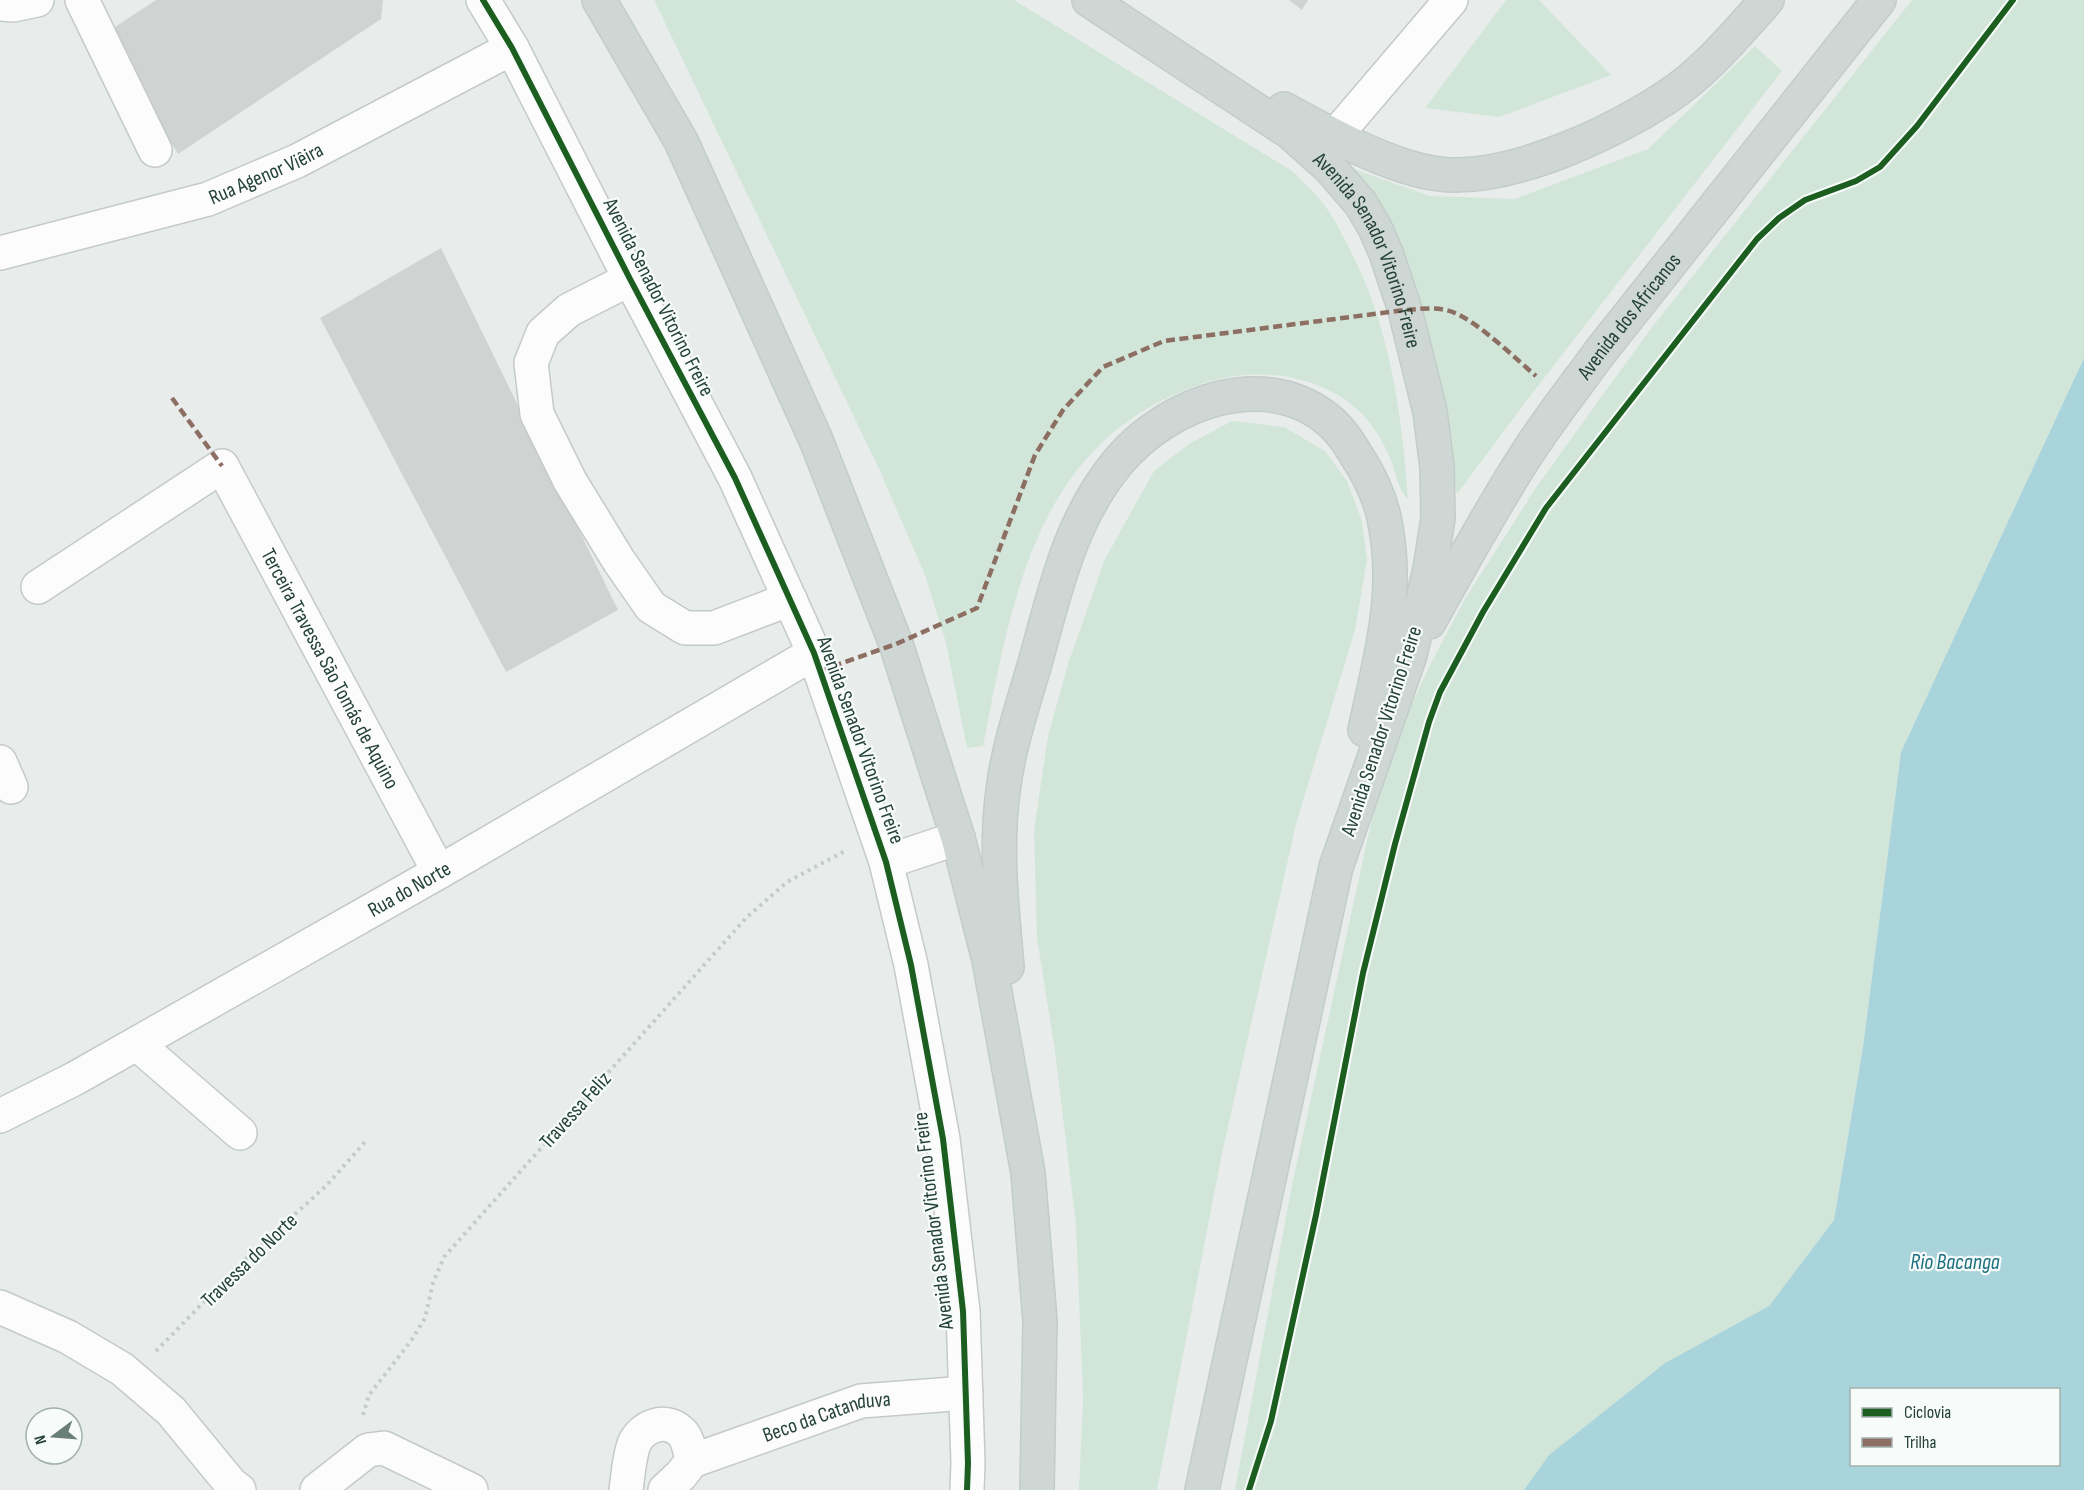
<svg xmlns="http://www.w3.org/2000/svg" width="2084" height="1490" font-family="'Sofia Sans Condensed',sans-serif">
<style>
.green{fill:#d1e6d8}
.water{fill:#a9d4db;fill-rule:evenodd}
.building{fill:#cfd4d2}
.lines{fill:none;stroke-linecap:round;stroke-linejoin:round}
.minor-casing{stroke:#c5cac8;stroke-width:36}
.major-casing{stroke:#c3ccc9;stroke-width:36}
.path{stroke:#c3ccca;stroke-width:4;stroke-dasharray:3 4.5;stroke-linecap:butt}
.minor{stroke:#fcfcfc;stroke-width:33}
.major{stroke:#cfd7d5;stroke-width:33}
.quiet{stroke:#8d6e63;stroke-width:4.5;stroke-dasharray:9 4.5;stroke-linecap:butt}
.cycleway-casing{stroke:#f7fbf9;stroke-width:10}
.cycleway{stroke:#1b5e20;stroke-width:6}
.labels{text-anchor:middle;stroke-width:4.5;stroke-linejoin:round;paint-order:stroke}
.street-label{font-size:21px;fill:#24423a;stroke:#f7fbf9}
.water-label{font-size:22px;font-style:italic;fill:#1c6f80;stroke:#f7fbf9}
</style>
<rect width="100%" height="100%" fill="#e8edeb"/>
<!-- green -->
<g class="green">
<path d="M654 0H1014L1292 171C1301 180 1310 188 1318 197 1330 211 1339 228 1347 244 1389 322 1402 411 1408 499 1398 490 1397 476 1392 463 1382 438 1369 417 1347 401 1307 373 1254 368 1208 382 1037 435 1013 594 983 746L967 748 946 643 925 575 879 469Z"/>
<polygon points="1506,0 1539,0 1611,75 1499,117 1425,108"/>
<polygon points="1912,0 2084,0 2084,358 1901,752 1863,1047 1834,1220 1769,1306 1665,1363 1549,1455 1524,1490 1235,1490 1291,1190 1371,823 1399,732 1431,663 1465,599 1537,486 1649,331"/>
<polygon points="1755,46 1782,71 1524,404 1457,494 1427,324 1395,240 1342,165 1430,196 1515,199 1648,149"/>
<polygon points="1232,421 1284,427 1325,451 1347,481 1362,521 1367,560 1355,630 1296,824 1221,1158 1157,1490 1079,1490 1083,1397 1076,1225 1055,1051 1037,938 1034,830 1048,736 1068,664 1105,559 1154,471 1189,444"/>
</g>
<!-- water -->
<path class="water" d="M2084 358V1490H1524L1549 1455 1665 1363 1769 1306 1834 1220 1863 1047 1901 752ZM1852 1390H2058V1464H1852Z"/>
<!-- building -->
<g class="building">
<polygon points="156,0 383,0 381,19 178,154 106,33"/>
<polygon points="1289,0 1308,0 1302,10"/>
<polygon points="441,248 618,610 506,672 320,318"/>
</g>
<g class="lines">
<defs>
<g id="minor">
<polyline points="82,0 155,150"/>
<polyline points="483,0 512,48 630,279 735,478 814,653 886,862 911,965 943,1139 963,1311 968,1463 967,1490"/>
<polyline points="0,4 13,5 37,0"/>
<polyline points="1335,136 1451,0"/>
<path id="s1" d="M0 253 208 199 297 161 512 48"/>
<polyline points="630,279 569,310 543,333 531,363 537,414 570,481 619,561 651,607 685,628 714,628 790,599"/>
<path id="s2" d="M38 587 222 466 439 872"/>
<polyline points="0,762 11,787"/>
<polyline points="886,862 958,838"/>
<polyline points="137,1044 240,1133"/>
<path id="s3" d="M0 1116 74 1079 439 872 814 653"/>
<polyline points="0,1307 68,1337 122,1369 171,1411 231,1484 239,1490"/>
<polyline points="317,1490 368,1450 384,1448 471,1490"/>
<path d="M626 1490C628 1475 629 1458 634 1444 641 1427 665 1417 680 1431 688 1437 690 1452 692 1461"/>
<path id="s4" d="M665 1490 681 1475 692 1461 861 1401 966 1393"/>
</g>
<g id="major">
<polyline points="599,0 681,141 816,440 896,644 958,838 989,960 1028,1173 1040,1321 1037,1490"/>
<path id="s5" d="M1089 0 1291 133 1329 167 1361 204 1375 228 1386 253 1405 310 1430 412 1437 467 1438 518 1430 569 1410 655 1336 867 1202 1490"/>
<path d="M1284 109C1328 133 1390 168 1439 174 1509 183 1621 130 1677 90 1711 65 1739 31 1767 0"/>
<path id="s6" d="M1429 622C1461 565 1492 507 1528 452 1550 418 1576 385 1600 352L1879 0"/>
<path d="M1007 967C1002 908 995 850 1003 791 1008 748 1023 705 1035 663 1055 592 1069 521 1118 462 1168 402 1267 365 1332 423 1343 433 1351 446 1358 458 1369 475 1378 494 1383 513 1401 589 1381 656 1365 730"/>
</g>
</defs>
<!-- minor casing -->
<use href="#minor" class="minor-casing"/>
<!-- major casing -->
<use href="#major" class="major-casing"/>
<!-- path -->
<g class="path">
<polyline points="156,1351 250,1255 326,1186 365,1142"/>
<polyline points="363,1415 369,1395 411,1341 425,1318 433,1283 444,1257 746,918 787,882 845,851"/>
</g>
<!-- minor -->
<use href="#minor" class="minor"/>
<!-- major -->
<use href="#major" class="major"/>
<!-- quiet -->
<g class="quiet">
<polyline points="172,398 222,466"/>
<path d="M820 671 896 644 977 608 1035 455 1063 410 1103 367 1164 341 1405 310C1421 309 1440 306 1455 313 1479 323 1515 358 1536 376"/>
</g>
<defs>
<g id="cycleway">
<polyline points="483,0 512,48 630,279 735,478 814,653 886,862 911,965 943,1139 963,1311 968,1463 967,1490"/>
<polyline points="1249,1490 1271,1421 1316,1215 1363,973 1395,844 1429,722 1440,692 1483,612 1546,508 1757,239 1779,218 1805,200 1856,181 1880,167 1917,126 2013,0"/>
</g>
</defs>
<!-- cycleway casing -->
<use href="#cycleway" class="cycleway-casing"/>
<!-- cycleway -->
<use href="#cycleway" class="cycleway"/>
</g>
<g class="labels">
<!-- street labels -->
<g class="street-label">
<text dy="7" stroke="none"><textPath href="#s1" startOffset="278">Rua Agenor Viêira</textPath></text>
<text dy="7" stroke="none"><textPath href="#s5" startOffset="386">Avenida Senador Vitorino Freire</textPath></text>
<text transform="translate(659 297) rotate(63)" y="7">Avenida Senador Vitorino Freire</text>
<text dy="7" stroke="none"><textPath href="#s6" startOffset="366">Avenida dos Africanos</textPath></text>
<text dy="7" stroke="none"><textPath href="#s2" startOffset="450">Terceira Travessa São Tomás de Aquino</textPath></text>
<text transform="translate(1381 731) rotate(-72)" y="7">Avenida Senador Vitorino Freire</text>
<text transform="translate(861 740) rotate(70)" y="7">Avenida Senador Vitorino Freire</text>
<text dy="7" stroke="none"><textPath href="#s3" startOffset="468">Rua do Norte</textPath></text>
<text transform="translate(575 1110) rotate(-48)" y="7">Travessa Feliz</text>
<text transform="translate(933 1221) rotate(-97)" y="7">Avenida Senador Vitorino Freire</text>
<text transform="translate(249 1260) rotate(-44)" y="7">Travessa do Norte</text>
<text dy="7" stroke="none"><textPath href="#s4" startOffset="182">Beco da Catanduva</textPath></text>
</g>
<!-- water labels -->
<g class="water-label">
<text x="1955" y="1269">Rio Bacanga</text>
</g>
</g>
<!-- legend -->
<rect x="1850" y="1388" width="210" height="78" fill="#f7fbf9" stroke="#a3b1ad" stroke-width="1.5"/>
<rect x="1862" y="1408" width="30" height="9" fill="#1b5e20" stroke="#a3b1ad" stroke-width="1.5"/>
<text x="1904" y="1418" font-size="18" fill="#24423a">Ciclovia</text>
<rect x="1862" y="1438" width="30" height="9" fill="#8d6e63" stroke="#a3b1ad" stroke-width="1.5"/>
<text x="1904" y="1448" font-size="18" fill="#24423a">Trilha</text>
<!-- north arrow -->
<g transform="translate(54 1436) rotate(254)"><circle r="28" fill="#f7fbf9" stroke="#a3b1ad" stroke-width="1.5"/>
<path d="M0-4.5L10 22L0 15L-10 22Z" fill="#697e78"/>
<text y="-9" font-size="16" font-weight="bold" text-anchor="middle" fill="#24423a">N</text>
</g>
</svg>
